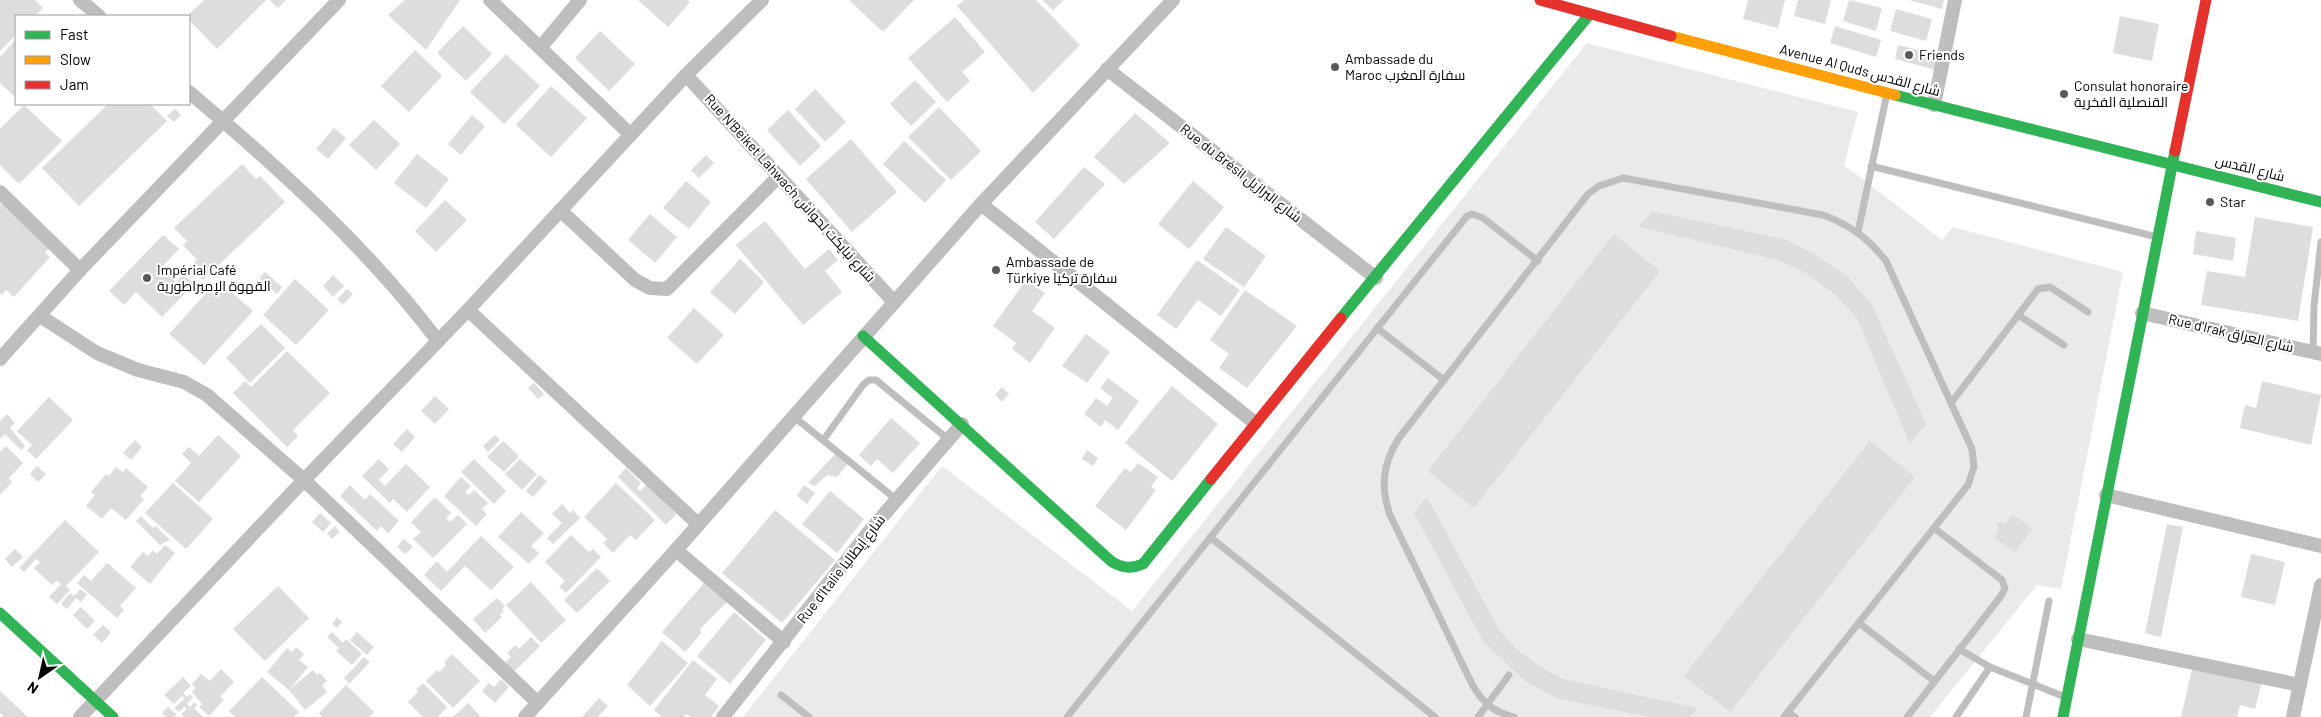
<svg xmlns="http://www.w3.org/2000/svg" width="2321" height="717" font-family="Barlow,Cairo,sans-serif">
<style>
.green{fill:#eaeaea}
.building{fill:#ddd}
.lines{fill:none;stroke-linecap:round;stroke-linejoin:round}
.lane{stroke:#bebebe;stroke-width:7}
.street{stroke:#bebebe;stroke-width:14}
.fast{stroke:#30b455;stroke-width:11}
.slow{stroke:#ff9f0a;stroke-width:11}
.jam{stroke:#e5322d;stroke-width:11}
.poi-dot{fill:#595959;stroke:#fff;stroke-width:2}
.labels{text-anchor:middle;stroke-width:4;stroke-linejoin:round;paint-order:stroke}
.poi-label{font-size:14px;fill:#000;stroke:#fff;text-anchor:start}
.street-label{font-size:14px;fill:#000;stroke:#fff}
</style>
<rect width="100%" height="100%" fill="#fff"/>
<!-- green -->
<polygon class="green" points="1587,43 1858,112 1844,165 1942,240 1953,227 2123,272 2061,589 2037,585 1930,717 743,717 942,466 1132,611"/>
<!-- building -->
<g class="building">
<polygon points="0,0 35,0 43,8 35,16 16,16 16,35 0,51"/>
<polygon points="204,0 266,0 217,49 189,20 187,16"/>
<polygon points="269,0 286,0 278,8"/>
<polygon points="405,0 460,0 426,50 388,15"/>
<polygon points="638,0 687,0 690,2 668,27"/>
<polygon points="849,0 914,0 883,32"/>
<polygon points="964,0 1036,0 1080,45 1033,93 957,6"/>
<polygon points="1042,0 1064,0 1053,10"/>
<polygon points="1748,0 1785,0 1778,28 1743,19"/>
<polygon points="1798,0 1831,0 1825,24 1794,16"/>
<polygon points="1849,0 1882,8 1876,31 1843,21"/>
<polygon points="1909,0 1944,0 1942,9"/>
<polygon points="1896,9 1932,19 1926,41 1890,31"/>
<polygon points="2120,16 2159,24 2152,61 2113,53"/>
<polygon points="955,17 985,52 962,72 970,81 947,102 908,58"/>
<polygon points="463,26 492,54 466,81 437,53"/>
<polygon points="1835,26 1881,40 1876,57 1830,43"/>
<polygon points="600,31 635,64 609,91 575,58"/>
<polygon points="16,39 16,98 0,83 0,57"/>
<polygon points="1898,45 1939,55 1936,70 1895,59"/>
<polygon points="415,50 442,76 409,112 381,86"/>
<polygon points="506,54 540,86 504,124 470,92"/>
<polygon points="915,80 936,102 911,126 890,104"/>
<polygon points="551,86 587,118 551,157 516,125"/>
<polygon points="815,89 846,122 825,142 795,109"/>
<polygon points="108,104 150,104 167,121 79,206 42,168"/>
<polygon points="24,105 62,141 19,184 0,165 0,129"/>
<polygon points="939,107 981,151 951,180 908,137"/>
<polygon points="175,109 181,115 174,122 167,116"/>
<polygon points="788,110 821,146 800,166 767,130"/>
<polygon points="1135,113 1170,143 1124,184 1094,157"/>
<polygon points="472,115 485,126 461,155 448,144"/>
<polygon points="374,120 400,144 376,170 349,145"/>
<polygon points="334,128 346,138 328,159 316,149"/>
<polygon points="851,139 897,192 852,232 806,179"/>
<polygon points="904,141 946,180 925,203 883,164"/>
<polygon points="417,154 449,179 426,208 394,183"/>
<polygon points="706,155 714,163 699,178 691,170"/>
<polygon points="242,164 256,179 260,176 285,202 203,280 190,266 197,260 183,245 187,241 174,228"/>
<polygon points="1084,167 1105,184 1054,239 1035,222"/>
<polygon points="686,181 711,202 689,229 663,208"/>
<polygon points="1193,181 1224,207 1189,249 1158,224"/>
<polygon points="445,200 467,220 436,252 415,231"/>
<polygon points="3,201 52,245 45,253 50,257 14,297 6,290 1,295 0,293 0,205"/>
<polygon points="1652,211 1787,240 1819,257 1848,277 1872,305 1926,424 1910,444 1857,318 1834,294 1806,273 1778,260 1639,227"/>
<polygon points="650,214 677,237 655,263 628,240"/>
<polygon points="2255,217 2313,227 2298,321 2201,305 2207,271 2245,277"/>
<polygon points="765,221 805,269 829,249 838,260 825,271 842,292 803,325 736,245"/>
<polygon points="1226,227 1266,256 1244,287 1203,259"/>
<polygon points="2196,231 2236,238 2233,261 2193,254"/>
<polygon points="1614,234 1660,271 1474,508 1428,471"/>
<polygon points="163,235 179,249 161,268 176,282 183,274 194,284 162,317 136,292 124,305 109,291"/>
<polygon points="740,259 764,282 735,314 710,292"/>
<polygon points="1197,260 1240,290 1221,316 1198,300 1176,329 1157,315"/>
<polygon points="265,272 282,287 277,294 259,278"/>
<polygon points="333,275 344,286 333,297 323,286"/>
<polygon points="295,279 329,310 296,345 263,315"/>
<polygon points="218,280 253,311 204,365 169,334"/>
<polygon points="1026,280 1045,293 1032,311 1055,328 1030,363 1012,349 1016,343 993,326"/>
<polygon points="347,289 353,294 343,305 337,299"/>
<polygon points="1245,290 1297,326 1247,388 1219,368 1229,354 1210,340"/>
<polygon points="694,308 724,335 697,364 667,338"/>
<polygon points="261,324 285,348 250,383 226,358"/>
<polygon points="1086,334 1110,352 1087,383 1062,366"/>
<polygon points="287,351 330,393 293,430 298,436 287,447 233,393 245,381 251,387"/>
<polygon points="1108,378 1139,401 1118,430 1105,420 1101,427 1084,414 1096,398 1107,406 1113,398 1100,388"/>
<polygon points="2262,381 2321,395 2311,445 2240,428 2245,405 2256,408"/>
<polygon points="534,383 544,394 538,399 528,388"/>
<polygon points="1172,386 1218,424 1172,481 1125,443"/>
<polygon points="1002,387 1009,394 1002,402 995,395"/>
<polygon points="435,396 449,409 435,424 421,411"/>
<polygon points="49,397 73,420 36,459 27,450 32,445 17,431"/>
<polygon points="7,414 15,423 10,428 25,446 21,450 5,434 0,439 0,421"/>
<polygon points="891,418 920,443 893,473 877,459 871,466 859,455"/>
<polygon points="407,429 415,437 402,452 393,444"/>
<polygon points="218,435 241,456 199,502 175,481 191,463 182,454 189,447 199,456"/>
<polygon points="495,435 500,440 488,452 483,446"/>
<polygon points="135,440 142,447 131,460 123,453"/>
<polygon points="503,441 519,456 504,472 487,457"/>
<polygon points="1870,441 1915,477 1730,712 1684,676"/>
<polygon points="6,446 23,463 9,478 12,482 0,495 0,452"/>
<polygon points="1087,450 1098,458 1093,466 1082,459"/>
<polygon points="837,452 849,462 837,477 827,475 815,486 808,483"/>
<polygon points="379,459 389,469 379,480 385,486 406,464 430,487 407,512 393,499 390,503 362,476"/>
<polygon points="474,459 506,491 494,504 461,472"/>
<polygon points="520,459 537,474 522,490 505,474"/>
<polygon points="1138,463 1158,477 1151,487 1156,490 1126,530 1095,506 1125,468 1131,472"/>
<polygon points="37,466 46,474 38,482 30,474"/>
<polygon points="116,467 123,472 126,468 148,487 140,496 144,499 126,520 111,508 102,519 86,506 95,495 91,492 106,474 109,476"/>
<polygon points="626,468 641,483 637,488 640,491 647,484 676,514 666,525 618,477"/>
<polygon points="539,475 547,481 533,497 526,491"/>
<polygon points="461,477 471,486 465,492 469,495 474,490 488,503 482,509 487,514 476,526 444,496"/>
<polygon points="173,483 213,519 186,549 145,513"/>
<polygon points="616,483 655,520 636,540 630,535 613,553 603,543 607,539 584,517"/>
<polygon points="350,485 365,500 370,494 399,521 388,533 381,526 377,531 340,496"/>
<polygon points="804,485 815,493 807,504 797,496"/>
<polygon points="830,491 864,519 837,553 802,524"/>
<polygon points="435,497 451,513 446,518 450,522 458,515 467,524 433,558 413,539 421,532 411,522"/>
<polygon points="1427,497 1498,628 1514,647 1539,666 1563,679 1697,708 1690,717 1649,717 1556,698 1525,681 1483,641 1414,513"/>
<polygon points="562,504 570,513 573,510 580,518 553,544 547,538 562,523 552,514"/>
<polygon points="775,510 835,560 782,623 722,573"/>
<polygon points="521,512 544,533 531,546 539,553 529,564 498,537"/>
<polygon points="320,513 331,523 323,532 312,522"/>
<polygon points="2013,514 2032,529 2015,552 1994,537 1999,530 1997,524 2001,521 2006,524"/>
<polygon points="141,516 153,528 156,526 170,540 160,545 136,521"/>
<polygon points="65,520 99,552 66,586 70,590 57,604 49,597 61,584 57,581 52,585 34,568 40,562 36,559 24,572 19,568"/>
<polygon points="2167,524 2183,527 2161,637 2145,633"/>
<polygon points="335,526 340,532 332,539 327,533"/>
<polygon points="571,535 589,552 593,549 601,557 566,593 559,587 565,581 545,562"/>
<polygon points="481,536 514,567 491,590 465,566 441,591 424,575 437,561 447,572"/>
<polygon points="404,539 413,547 405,554 397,547"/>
<polygon points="165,545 175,553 150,584 130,567 143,552 148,556 153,550 157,554"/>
<polygon points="15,549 23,557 12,567 5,559"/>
<polygon points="2251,554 2285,562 2275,605 2241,597"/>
<polygon points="107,563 136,588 120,606 124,610 117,618 77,583 84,575 91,581"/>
<polygon points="597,568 610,581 577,613 564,600"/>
<polygon points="531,582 566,620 541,643 506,605"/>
<polygon points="704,583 727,602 700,629 701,633 685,652 662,632"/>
<polygon points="278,586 309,618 265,661 233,629"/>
<polygon points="80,589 87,594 81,602 76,598 67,609 61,604 70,593 74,596"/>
<polygon points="497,598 505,606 502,609 504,611 500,615 502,617 485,633 473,619"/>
<polygon points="81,607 95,621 87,629 73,615"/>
<polygon points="734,612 766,640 730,684 697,656"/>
<polygon points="337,617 342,622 337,628 332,624"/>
<polygon points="103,625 111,632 102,643 93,635"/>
<polygon points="332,632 343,643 346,639 362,654 352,665 336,651 339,648 327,637"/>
<polygon points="357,632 374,647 367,655 350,640"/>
<polygon points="531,637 540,646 512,674 503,665 511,657 507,653 515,645 519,649"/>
<polygon points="662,641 688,663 650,706 627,685"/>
<polygon points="296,647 304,654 299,660 308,667 290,689 313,670 317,675 320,673 327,681 322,685 327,692 305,710 289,690 267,672 287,648 292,652"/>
<polygon points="452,654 480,681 453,708 426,681 437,670 440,672 446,665 444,663"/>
<polygon points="364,657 370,662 349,684 344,678"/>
<polygon points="693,660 717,679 705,695 719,706 711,717 691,717 686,714 684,717 662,717 654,710"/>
<polygon points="2193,665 2262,681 2255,709 2240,705 2237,717 2181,717"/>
<polygon points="221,669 234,682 220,697 224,700 209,716 199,707 202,704 192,692 196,688 192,684 201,674 210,681"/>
<polygon points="183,677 191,686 183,693 187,697 190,694 193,698 187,704 190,707 194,702 197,705 194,708 203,717 184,717 181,714 187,709 184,707 179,712 174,708 184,699 182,696 174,704 164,695"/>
<polygon points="262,677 299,712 294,717 235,717 229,711"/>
<polygon points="501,679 509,687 495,703 482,691 489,683 494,687"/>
<polygon points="423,683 447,707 438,717 423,717 408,702 418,692 416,690"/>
<polygon points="346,685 374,712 369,717 322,717 319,713"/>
<polygon points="0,691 28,717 4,717 0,713"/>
<polygon points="599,698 608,706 598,717 582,717"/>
<polygon points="468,703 481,717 453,717"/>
<polygon points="168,707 177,715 174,717 165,717 162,713"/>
</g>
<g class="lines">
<!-- lane -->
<g class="lane">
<polyline points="1871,166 2157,237"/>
<polyline points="1858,232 1887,93"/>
<polyline points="2018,315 2064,345"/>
<polyline points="1377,328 1444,380"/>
<polyline points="2313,352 2314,306 2321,242"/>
<polyline points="1951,403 2038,289 2050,287 2088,312"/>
<polyline points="793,416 897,500"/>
<polyline points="824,439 863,385 869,380 876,380 949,440"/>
<polyline points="1210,537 1435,717"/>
<polyline points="1859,623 1934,681"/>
<polyline points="1959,649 1990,667 2065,697"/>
<polyline points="781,695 809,717"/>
<polyline points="1788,712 1795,717"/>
<polyline points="1067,717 1467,216 1472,214 1483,218 1538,261"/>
<polyline points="1478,717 1509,675"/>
<path d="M1514 717C1495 713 1483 703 1473 686L1390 515C1380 486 1383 463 1399 438L1588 194 1599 186 1623 178 1823 215C1850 225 1868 238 1886 261L1972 449 1974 467 1968 485 1784 717"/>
<polyline points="1907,717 2001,596 2005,588 2002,580 1934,528"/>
<polyline points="1956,717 1990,667"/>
<polyline points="2026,717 2049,601"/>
</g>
<!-- street -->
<g class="street">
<polyline points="80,0 99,16"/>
<polyline points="490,0 630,134"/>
<polyline points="540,48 580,0"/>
<polyline points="1107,69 1376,278"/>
<polyline points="686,75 894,302"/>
<path d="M189 92C279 168 367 247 438 341"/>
<polyline points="1934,105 1955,0"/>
<polyline points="0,192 80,270"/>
<polyline points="981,204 1255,423"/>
<polyline points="560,210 635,280 650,288 667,289 779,176"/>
<polyline points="468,310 698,524"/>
<polyline points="2142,313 2321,354"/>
<polyline points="40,316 97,353 138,370 184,382 207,395 304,480 538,703"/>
<polyline points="0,359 80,270 339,0"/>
<polyline points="2106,495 2321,546"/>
<polyline points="676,550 784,642"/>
<polyline points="2078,639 2300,685"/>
<polyline points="80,717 304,480 468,310 686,75 762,0"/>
<polyline points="525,717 676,550 981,204 1173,0"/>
<polyline points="723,717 868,533 962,424"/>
<polyline points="2293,717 2321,585"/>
</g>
<!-- fast -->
<g class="fast">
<polyline points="1895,95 2321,202"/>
<polyline points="1341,318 1589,15"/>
<path d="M863 336 1112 562C1123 568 1131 569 1143 564L1211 479"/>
<polyline points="0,613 113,717"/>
<polyline points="2063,717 2175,151"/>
</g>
<!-- slow -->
<polyline class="slow" points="1671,36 1895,95"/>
<!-- jam -->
<g class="jam">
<polyline points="1540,0 1671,36"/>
<polyline points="2175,151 2206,0"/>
<polyline points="1211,479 1341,318"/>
</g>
</g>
<!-- markers -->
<g class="poi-dot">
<circle cx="1909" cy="55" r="5"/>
<circle cx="1335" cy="67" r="5"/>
<circle cx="2064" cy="94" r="5"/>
<circle cx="2210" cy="202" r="5"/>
<circle cx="996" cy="270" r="5"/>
<circle cx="147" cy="278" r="5"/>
</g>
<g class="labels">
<!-- poi labels -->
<g class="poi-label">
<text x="1919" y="60">Friends</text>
<text x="1345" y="64">Ambassade du<tspan x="1345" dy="16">Maroc سفارة المغرب</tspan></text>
<text x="2074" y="91">Consulat honoraire<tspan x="2074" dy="16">القنصلية الفخرية</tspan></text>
<text x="2220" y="207">Star</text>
<text x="1006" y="267">Ambassade de<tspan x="1006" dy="16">Türkiye سفارة تركيا</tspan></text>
<text x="157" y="275">Impérial Café<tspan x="157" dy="16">القهوة الإمبراطورية</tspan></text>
</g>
<!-- street labels -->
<g class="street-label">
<text transform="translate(1860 70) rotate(15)" y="5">Avenue Al Quds شارع القدس</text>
<text transform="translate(2250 168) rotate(14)" y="5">شارع القدس</text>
<text transform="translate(1241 173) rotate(38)" y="5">Rue du Brésil شارع البرازيل</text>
<text transform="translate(790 188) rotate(48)" y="5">Rue N'Beiket Lahwach شارع نبايكت لحواش</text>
<text transform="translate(2231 333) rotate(13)" y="5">Rue d'Irak شارع العراق</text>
<text transform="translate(841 569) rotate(-52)" y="5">Rue d'Italie شارع إيطاليا</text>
</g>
</g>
<!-- legend -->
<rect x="15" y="15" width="175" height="90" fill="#ffffff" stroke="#999999"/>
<rect x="25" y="31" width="25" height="8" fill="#30b455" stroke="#999999"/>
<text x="60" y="40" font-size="15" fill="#000000">Fast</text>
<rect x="25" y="56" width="25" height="8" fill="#ff9f0a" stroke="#999999"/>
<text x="60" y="65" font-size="15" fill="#000000">Slow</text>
<rect x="25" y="81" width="25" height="8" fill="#e5322d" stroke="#999999"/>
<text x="60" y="90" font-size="15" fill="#000000">Jam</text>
<!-- north arrow -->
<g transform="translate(40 677) rotate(214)" stroke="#ffffff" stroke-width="4" paint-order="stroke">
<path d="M0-4L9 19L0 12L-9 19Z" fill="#000000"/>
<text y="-8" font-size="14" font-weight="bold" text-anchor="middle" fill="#000000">N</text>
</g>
</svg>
